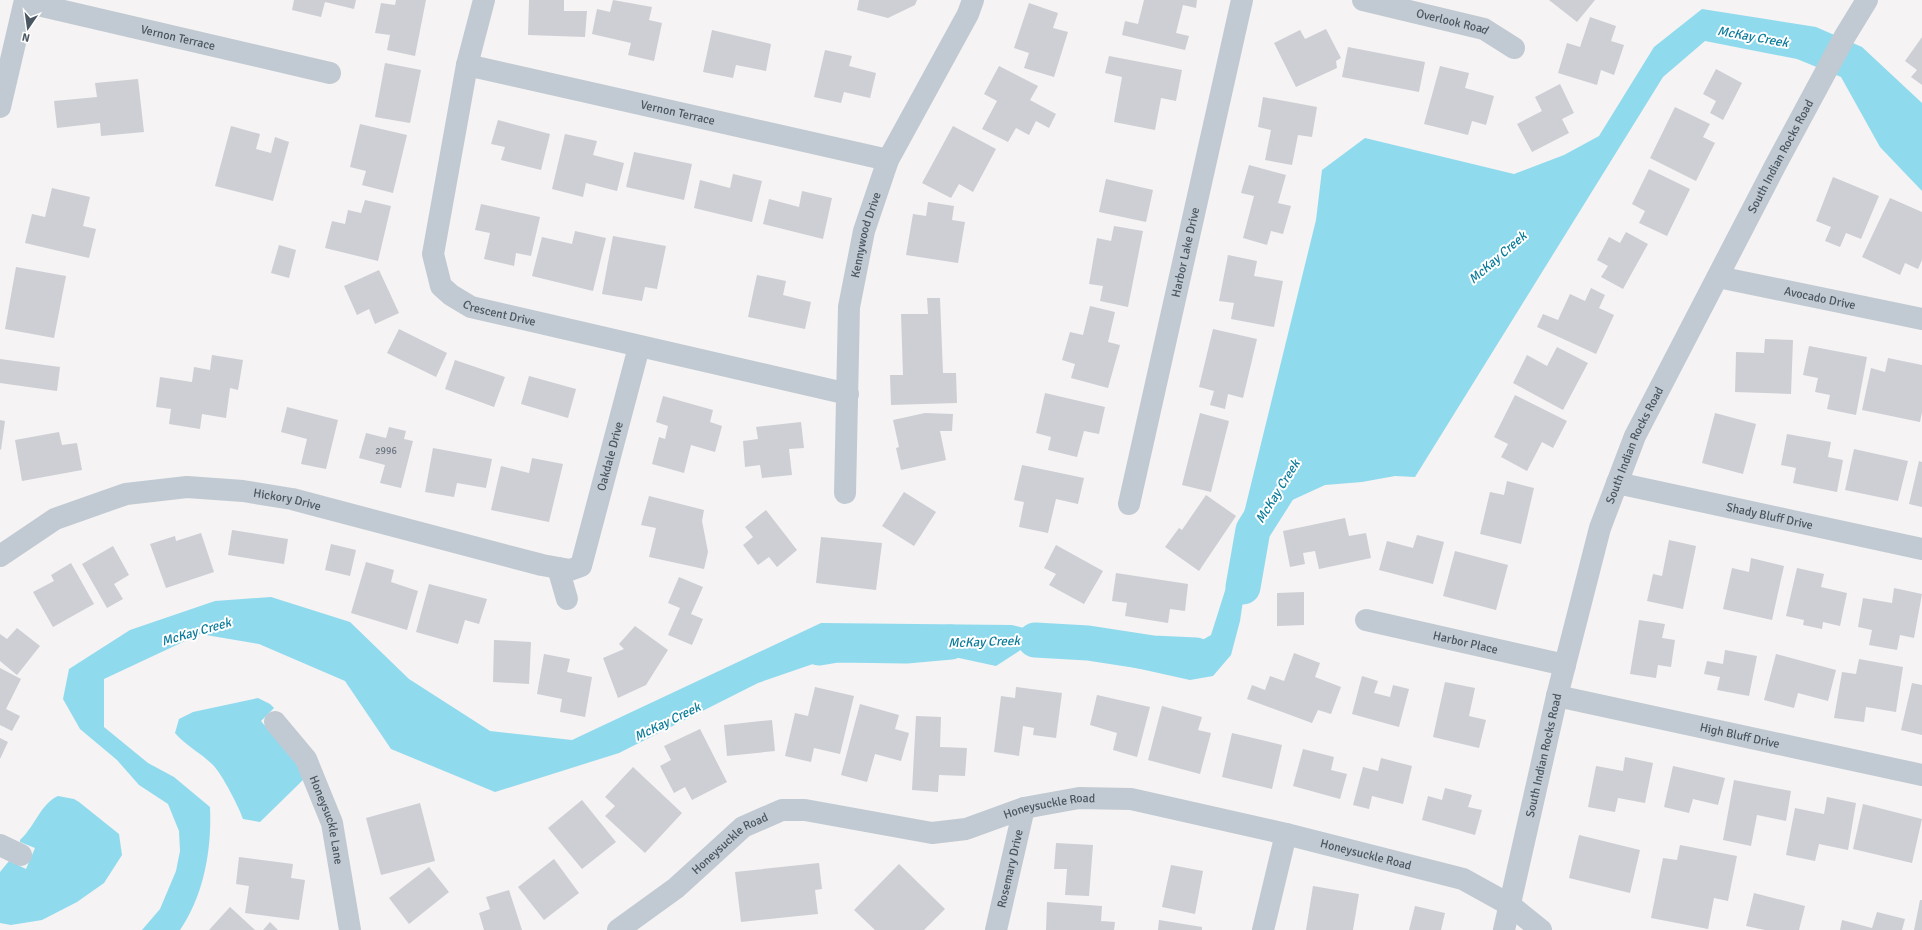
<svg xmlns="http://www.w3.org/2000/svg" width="1922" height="930" font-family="Signika,sans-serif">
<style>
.water{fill:#90daee}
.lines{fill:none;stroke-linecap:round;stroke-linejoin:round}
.river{stroke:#90daee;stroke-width:35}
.building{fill:#cdcfd5}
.minor{stroke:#c1cad2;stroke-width:22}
.labels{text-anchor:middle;stroke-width:4;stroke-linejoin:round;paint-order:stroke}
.number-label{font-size:10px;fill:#6b747e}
.street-label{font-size:12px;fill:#4a5661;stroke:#fff}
.water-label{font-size:13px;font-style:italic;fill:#0c7c9b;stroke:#fff}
</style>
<rect width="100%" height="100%" fill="#f5f3f3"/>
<!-- water -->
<g class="water">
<polygon points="1702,9 1816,27 1862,47 1922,103 1922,191 1880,147 1841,77 1797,59 1705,41 1663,77 1415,477 1395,476 1362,482 1325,485 1288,502 1267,531 1240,529 1316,220 1322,170 1365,138 1514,174 1564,155 1599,136 1654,47"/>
<path d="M1238 539 1252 540 1240 621 1231 655 1213 676 1190 680 1073 654 1033 642 996 666 880 641 758 683 619 753 495 792 391 749 345 681 259 644 200 634 104 679V727L148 763 174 777 210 807C212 849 204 895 180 930H142L160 909 176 871 180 851 179 831 168 804 139 785 117 760 80 729 63 699 69 669 130 630 215 601 271 597 350 622 409 679 490 731 572 740 821 623 1012 625 1116 651 1180 653 1211 635 1230 575Z"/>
<path d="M258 698 270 704 274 708 261 721 298 766 303 780 260 822 243 819C239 807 222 774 213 765 201 753 186 746 175 733L179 719 193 712Z"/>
<path d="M58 796 74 799 79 802 119 834 122 855 104 883 77 902 42 920 11 925 0 923V872L9 861 26 869 35 848 20 842V840C34 828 41 803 58 796Z"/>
</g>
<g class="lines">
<!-- river -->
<g class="river">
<polyline points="1243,587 1253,530 1279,489"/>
<polyline points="1035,640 1088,643 1153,653 1196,655"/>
<polyline points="819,648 837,645 906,646 951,642"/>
</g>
</g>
<!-- building -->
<g class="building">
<polygon points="294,0 356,0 354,9 325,2 321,17 292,10"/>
<polygon points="396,0 426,0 415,56 387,50 390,35 375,33 381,3 395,5"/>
<polygon points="529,0 564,0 564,11 587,11 585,37 528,35"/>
<polygon points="613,0 652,7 649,20 662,23 654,61 628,55 631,43 592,34 597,9 610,12"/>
<polygon points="859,0 917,0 915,5 888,18 857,10"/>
<polygon points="1144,0 1197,0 1196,8 1183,5 1176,33 1189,36 1185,50 1122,35 1125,21 1138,24"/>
<polygon points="1549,0 1595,0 1577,22"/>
<polygon points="1029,3 1058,13 1053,28 1068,32 1054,77 1024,68 1029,53 1014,48"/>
<polygon points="1590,17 1616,26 1611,41 1624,45 1614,75 1601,70 1597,85 1558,73 1567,43 1580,47"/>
<polygon points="1326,29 1341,58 1336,61 1337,68 1296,87 1274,43 1300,30 1305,39"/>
<polygon points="712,30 771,44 766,71 736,65 733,78 703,72"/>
<polygon points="1922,37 1922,85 1911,77 1917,70 1905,61"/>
<polygon points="1348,47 1425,62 1419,92 1342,77"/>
<polygon points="825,50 852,56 849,66 876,73 870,98 844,92 841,103 814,97"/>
<polygon points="1109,56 1182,70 1176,101 1161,98 1155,130 1114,122 1122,77 1105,73"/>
<polygon points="385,63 421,70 410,123 375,117"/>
<polygon points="999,66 1038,86 1030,100 1056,114 1049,128 1036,121 1029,135 1016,128 1008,142 982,129 997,101 984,94"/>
<polygon points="1440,66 1469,73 1465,88 1494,96 1486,125 1472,121 1468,135 1424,124"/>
<polygon points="1716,69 1742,83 1723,120 1710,113 1716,101 1703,94"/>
<polygon points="138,79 144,132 101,136 100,123 57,128 54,101 97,97 95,83"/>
<polygon points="1560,84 1574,113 1562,119 1569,133 1532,152 1517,124 1542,111 1535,97"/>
<polygon points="1263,97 1317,107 1312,137 1298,135 1292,165 1265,160 1271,130 1258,127"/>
<polygon points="1675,107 1710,124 1703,137 1715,143 1696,181 1650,158"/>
<polygon points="498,120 550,134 541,170 501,160 505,147 491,144"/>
<polygon points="360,124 407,135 393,193 362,185 366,171 350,167"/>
<polygon points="231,126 260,134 256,149 271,153 275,137 289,142 273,201 215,186"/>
<polygon points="953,126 996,149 973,192 959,184 951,198 922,183"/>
<polygon points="565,134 597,141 593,155 624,163 617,191 586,183 583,197 552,189"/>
<polygon points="634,152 692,164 684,200 626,187"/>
<polygon points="1249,165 1286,175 1278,203 1291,206 1283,234 1271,231 1267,245 1243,238 1254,196 1241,193"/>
<polygon points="1649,169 1690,189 1667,236 1639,223 1645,211 1632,204"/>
<polygon points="733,174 762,181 752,222 694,208 700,180 730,188"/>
<polygon points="1833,177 1879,196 1861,239 1846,233 1840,247 1825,241 1831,227 1816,221"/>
<polygon points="1106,179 1153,190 1146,222 1099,212"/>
<polygon points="52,188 90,197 83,226 96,229 89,258 25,243 32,214 45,217"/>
<polygon points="802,191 832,198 823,239 763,224 769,199 799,207"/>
<polygon points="1890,198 1922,212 1922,260 1918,269 1905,263 1900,275 1862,257"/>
<polygon points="365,200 391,206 378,261 325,248 332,221 345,224 348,210 361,213"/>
<polygon points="928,202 954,206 952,220 965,222 958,263 906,255 913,214 926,216"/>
<polygon points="481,204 540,217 531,256 516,253 514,266 484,259 490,233 475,230"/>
<polygon points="1114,226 1143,231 1128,307 1100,301 1103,286 1089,284 1097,238 1111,241"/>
<polygon points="575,231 606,238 593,291 532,276 542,237 572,244"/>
<polygon points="1626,232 1648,244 1623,289 1601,277 1608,266 1597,260 1609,237 1620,243"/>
<polygon points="613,236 666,246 657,289 645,287 642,301 602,294"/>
<polygon points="279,245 296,250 289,278 271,273"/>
<polygon points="1228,255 1257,261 1254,276 1283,281 1274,327 1231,319 1234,303 1219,301"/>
<polygon points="16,267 66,276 54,338 5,329"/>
<polygon points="379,270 399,313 375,324 369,309 357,315 344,286"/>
<polygon points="757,275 786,281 783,295 811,302 805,329 748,317"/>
<polygon points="1591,288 1605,295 1599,308 1614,315 1596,354 1537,327 1543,314 1558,320 1570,294 1585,301"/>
<polygon points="927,298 940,298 943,373 956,373 957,403 891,405 890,375 903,375 901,314 928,314"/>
<polygon points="1090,306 1115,312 1108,342 1120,345 1108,388 1071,378 1075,364 1062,360 1070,332 1083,335"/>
<polygon points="399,329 447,353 436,377 387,353"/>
<polygon points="1213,329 1257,339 1243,398 1228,394 1225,409 1210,405 1214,391 1199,387"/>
<polygon points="1765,339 1793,340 1791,394 1735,392 1736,352 1764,353"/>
<polygon points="1809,346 1867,357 1856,415 1827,409 1830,395 1815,392 1818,378 1803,375"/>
<polygon points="1557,347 1588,363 1563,410 1513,383 1527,355 1547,366"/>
<polygon points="212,355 243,360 238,390 230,388 226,418 202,414 200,429 169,424 171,409 156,407 160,377 192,382 194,367 210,370"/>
<polygon points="1888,358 1922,365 1922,412 1920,422 1862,410 1871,368 1885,372"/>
<polygon points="0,359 60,367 57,391 0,383"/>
<polygon points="455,360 505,377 494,407 445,389"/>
<polygon points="529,376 576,389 568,418 521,404"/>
<polygon points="1045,393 1105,407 1099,434 1084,431 1077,457 1048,450 1051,437 1036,433"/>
<polygon points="1515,395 1567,421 1553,448 1542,442 1527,471 1501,457 1508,444 1494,437"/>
<polygon points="663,396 713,410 710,422 722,426 715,452 691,445 684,473 652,464 659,437 665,439 668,426 656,422"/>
<polygon points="287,407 338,420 326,469 301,464 307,439 281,432"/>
<polygon points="925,413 953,414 952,431 940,431 946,460 901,470 896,448 899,447 893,420"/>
<polygon points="1200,413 1229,421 1211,492 1182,485"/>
<polygon points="1715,413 1756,424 1743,474 1702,463"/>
<polygon points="0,420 5,421 1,450 0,449"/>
<polygon points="801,422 804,448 789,449 792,475 762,478 760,465 745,467 743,441 758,439 756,427"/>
<polygon points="389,427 406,431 404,439 413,441 401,488 380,483 385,465 359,458 366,433 386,438"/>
<polygon points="59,432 62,445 77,443 82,470 22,481 15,440"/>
<polygon points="1787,434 1831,442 1828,457 1843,460 1837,492 1793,483 1796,468 1781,465"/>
<polygon points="433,448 492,459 486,488 457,483 454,497 425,492"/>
<polygon points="1854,449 1908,461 1898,501 1845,490"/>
<polygon points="532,458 563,464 549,522 491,510 501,466 529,473"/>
<polygon points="1919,461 1922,462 1922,507 1909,504"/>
<polygon points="1022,465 1084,478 1078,504 1056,499 1048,533 1019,527 1024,502 1014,500"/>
<polygon points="1507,481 1534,488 1521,544 1480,534 1490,492 1504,495"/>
<polygon points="904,492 936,512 914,546 882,526"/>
<polygon points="1206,495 1236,516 1199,571 1165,547 1179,528 1182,530"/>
<polygon points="649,496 704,510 702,521 708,552 704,569 649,557 656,528 641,525"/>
<polygon points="766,510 797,550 777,567 769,557 758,565 743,545 753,537 745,527"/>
<polygon points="1345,518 1349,536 1366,533 1371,558 1319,569 1315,551 1303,553 1305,564 1290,567 1283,531"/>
<polygon points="232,530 288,539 284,564 228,555"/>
<polygon points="201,533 214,572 166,588 150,544 175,536 176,541"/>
<polygon points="1417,535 1444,542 1433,584 1379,570 1387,541 1413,548"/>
<polygon points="821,537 882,543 876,590 816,583"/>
<polygon points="1669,540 1696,546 1683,609 1647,601 1653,574 1662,576"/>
<polygon points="331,544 356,550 350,576 325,570"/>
<polygon points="1056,545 1103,571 1084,604 1049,585 1056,574 1044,568"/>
<polygon points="113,546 129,575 114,584 123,599 107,608 82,564"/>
<polygon points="1455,551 1508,565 1496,610 1443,596"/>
<polygon points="1751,558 1784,566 1772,620 1723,609 1732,568 1749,572"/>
<polygon points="366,562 394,570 391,582 418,591 407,630 351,613"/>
<polygon points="71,563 94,604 53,627 33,592 54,581 51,575"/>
<polygon points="1797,568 1824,574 1821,587 1847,593 1840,626 1823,622 1822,629 1803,625 1804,620 1786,616"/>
<polygon points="1116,573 1188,584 1185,611 1170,609 1168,623 1125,616 1127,603 1112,601"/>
<polygon points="679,577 703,587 691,614 703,619 692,645 668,635 680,608 668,603"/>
<polygon points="429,584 487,599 479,624 465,620 458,644 416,632"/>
<polygon points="1894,588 1922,594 1914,638 1900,635 1897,650 1869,645 1872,630 1858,627 1863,598 1892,603"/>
<polygon points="1304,592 1304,625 1277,626 1277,593"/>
<polygon points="1639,620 1665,624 1662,638 1675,640 1671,667 1658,665 1656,678 1630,674"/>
<polygon points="635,626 668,650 646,685 618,698 603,658 624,649 619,644"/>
<polygon points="17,628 40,646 17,675 0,661 0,634 7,639"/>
<polygon points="494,640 531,642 529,684 493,682"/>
<polygon points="1725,650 1757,656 1749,696 1717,690 1720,677 1704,674 1707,661 1723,664"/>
<polygon points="1294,653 1320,663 1315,677 1341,687 1331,714 1318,710 1312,723 1247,699 1252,685 1265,690 1270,676 1284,681"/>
<polygon points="544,654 570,659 567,672 592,677 585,717 560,712 562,699 537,694"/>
<polygon points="1776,654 1836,670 1828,701 1798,693 1794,708 1764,700"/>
<polygon points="1859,659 1903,667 1896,712 1866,707 1864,722 1834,718 1842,672 1856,674"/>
<polygon points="0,668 21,679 6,709 20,716 12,731 0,725"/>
<polygon points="1362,676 1378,681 1374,693 1390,697 1393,685 1409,689 1399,727 1352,714"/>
<polygon points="1445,682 1475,688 1469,716 1486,720 1479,748 1433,737"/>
<polygon points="1912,683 1922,685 1922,735 1901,730"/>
<polygon points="815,687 854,696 840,754 814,748 811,762 785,756 795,713 808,716"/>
<polygon points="1016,687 1062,693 1056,738 1033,735 1034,728 1023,726 1019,756 994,752 1001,696 1015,698"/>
<polygon points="1097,695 1150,707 1137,757 1113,750 1117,733 1090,725"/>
<polygon points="860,704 899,715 895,729 909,733 901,761 875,754 867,782 841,775"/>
<polygon points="1162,706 1202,717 1198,730 1211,733 1200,774 1148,760"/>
<polygon points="916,716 941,717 940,747 967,748 965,776 939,775 938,792 912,790"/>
<polygon points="772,720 775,751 727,756 724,725"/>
<polygon points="700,729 727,782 692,800 685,787 674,793 660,766 671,760 664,746"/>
<polygon points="1232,733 1282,745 1272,789 1222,777"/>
<polygon points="0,738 8,742 0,759"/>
<polygon points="1303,749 1334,757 1331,770 1347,774 1340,799 1293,786"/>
<polygon points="1625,757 1653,763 1645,803 1618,798 1615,812 1588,807 1596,766 1623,771"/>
<polygon points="1381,758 1412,766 1403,804 1372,796 1369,809 1353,805 1363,767 1378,771"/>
<polygon points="1673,766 1725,778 1718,805 1693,799 1689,813 1664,807"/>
<polygon points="633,767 682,813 645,853 605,816 615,806 605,797"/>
<polygon points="1734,780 1791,791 1786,821 1757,815 1751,846 1723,840"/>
<polygon points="1445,788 1472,795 1468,807 1482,810 1475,835 1422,820 1428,796 1442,800"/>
<polygon points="1827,797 1856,803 1848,850 1819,844 1815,861 1786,855 1795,808 1824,814"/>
<polygon points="582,800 616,842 582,869 548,828"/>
<polygon points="420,803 435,861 381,875 366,818"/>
<polygon points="1863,804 1922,819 1912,863 1853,849"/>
<polygon points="1579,835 1640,850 1630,893 1569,878"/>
<polygon points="1056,843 1093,845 1089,896 1065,895 1067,869 1054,869"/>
<polygon points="1680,845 1737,856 1728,901 1714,898 1708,929 1651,918 1663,858 1677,860"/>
<polygon points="239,857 293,864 291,878 305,880 299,920 245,913 249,886 236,884"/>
<polygon points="554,859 579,893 544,920 518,887"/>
<polygon points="819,863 822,889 815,890 818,914 741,922 735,872"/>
<polygon points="899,864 945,909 924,930 875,930 854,910"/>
<polygon points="1171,865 1203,871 1195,914 1162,907"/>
<polygon points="429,867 449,892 409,924 389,898"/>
<polygon points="1313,886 1359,894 1353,930 1306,930"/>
<polygon points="509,890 522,930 484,930 479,913 490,909 486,897"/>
<polygon points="1754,893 1805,906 1799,930 1765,930 1746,926"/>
<polygon points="1920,900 1922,900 1922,930 1914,930"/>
<polygon points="1047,902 1102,906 1101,921 1115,922 1114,930 1046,930"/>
<polygon points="1415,906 1445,913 1441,930 1409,930"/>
<polygon points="230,907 255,930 209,930"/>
<polygon points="1877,912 1905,919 1902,930 1840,930 1842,920 1872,928"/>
<polygon points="1159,920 1202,927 1202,930 1158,930"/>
<polygon points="270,922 278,930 263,930"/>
</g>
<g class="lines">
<!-- minor -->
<g class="minor">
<path id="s1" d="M484 0 467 65 433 254 441 286 451 295 471 307 848 394"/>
<path id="s2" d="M1363 0 1484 29 1514 48"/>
<path id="s3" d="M25 2 330 73"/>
<path id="s4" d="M467 65 888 160"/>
<polyline points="0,107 25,0"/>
<path id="s5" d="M1718 277 1922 319"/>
<path id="s6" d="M1617 483 1922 549"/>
<path id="s7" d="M845 493 849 307 864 231 888 160 968 14 973 0"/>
<path id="s8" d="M1129 504 1242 0"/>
<path id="s9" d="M0 556 55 519 126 494 187 487 243 491 292 499 542 565 570 570 581 566 639 347"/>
<polyline points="558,568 567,599"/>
<path id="s10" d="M1366 620 1565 665"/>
<path id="s11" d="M1557 696 1922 775"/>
<path id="s12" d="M275 722 306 759 332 823 350 930"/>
<polyline points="0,845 21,855"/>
<path id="s13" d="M618 930 676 888 743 827 782 810H805L932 833 966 829 1024 808 1079 798 1131 799 1286 834 1463 879 1510 905 1541 930"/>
<path id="s14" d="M996 930 1024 808"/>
<polyline points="1263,930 1286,834"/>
<path id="s15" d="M1504 930 1557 696 1600 528 1635 436 1775 166 1845 36 1867 0"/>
</g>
</g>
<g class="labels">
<!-- number labels -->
<g class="number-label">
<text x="386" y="454">2996</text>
</g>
<!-- street labels -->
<g class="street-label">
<text dy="4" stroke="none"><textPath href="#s2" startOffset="92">Overlook Road</textPath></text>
<text dy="4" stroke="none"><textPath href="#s3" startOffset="157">Vernon Terrace</textPath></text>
<text dy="4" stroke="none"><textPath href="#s4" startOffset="216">Vernon Terrace</textPath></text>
<text dy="4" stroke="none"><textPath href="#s15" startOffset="827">South Indian Rocks Road</textPath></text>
<text dy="4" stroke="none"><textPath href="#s7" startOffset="260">Kennywood Drive</textPath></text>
<text dy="4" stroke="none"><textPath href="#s8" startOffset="258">Harbor Lake Drive</textPath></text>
<text dy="4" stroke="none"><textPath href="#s5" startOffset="104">Avocado Drive</textPath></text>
<text dy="4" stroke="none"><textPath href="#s1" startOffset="358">Crescent Drive</textPath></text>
<text dy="4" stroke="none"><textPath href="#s15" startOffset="503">South Indian Rocks Road</textPath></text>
<text dy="4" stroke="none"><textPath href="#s9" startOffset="721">Oakdale Drive</textPath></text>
<text dy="4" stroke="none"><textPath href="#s9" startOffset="304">Hickory Drive</textPath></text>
<text dy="4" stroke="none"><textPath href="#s6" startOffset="156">Shady Bluff Drive</textPath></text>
<text dy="4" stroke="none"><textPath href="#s10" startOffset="102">Harbor Place</textPath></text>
<text dy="4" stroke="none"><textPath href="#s11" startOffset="187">High Bluff Drive</textPath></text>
<text dy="4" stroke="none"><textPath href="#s15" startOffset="179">South Indian Rocks Road</textPath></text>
<text dy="4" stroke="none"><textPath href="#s13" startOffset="478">Honeysuckle Road</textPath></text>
<text dy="4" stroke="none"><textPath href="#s12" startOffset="113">Honeysuckle Lane</textPath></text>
<text dy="4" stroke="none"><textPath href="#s13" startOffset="142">Honeysuckle Road</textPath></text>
<text dy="4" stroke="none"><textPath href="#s13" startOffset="802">Honeysuckle Road</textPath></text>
<text dy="4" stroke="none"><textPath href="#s14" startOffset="63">Rosemary Drive</textPath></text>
</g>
<!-- water labels -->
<g class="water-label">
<text transform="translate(1753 36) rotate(10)" y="5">McKay Creek</text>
<text transform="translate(1497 257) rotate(-41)" y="5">McKay Creek</text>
<text transform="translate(1277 491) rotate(-58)" y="5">McKay Creek</text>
<text transform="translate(196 631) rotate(-16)" y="5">McKay Creek</text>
<text transform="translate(984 641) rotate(-2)" y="5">McKay Creek</text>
<text transform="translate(667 721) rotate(-26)" y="5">McKay Creek</text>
</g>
</g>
<!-- north arrow -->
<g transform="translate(28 28) rotate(193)" stroke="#ffffff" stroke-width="3" paint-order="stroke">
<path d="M0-3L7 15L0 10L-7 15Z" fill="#4a5661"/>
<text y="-6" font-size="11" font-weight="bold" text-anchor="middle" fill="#4a5661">N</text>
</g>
</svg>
